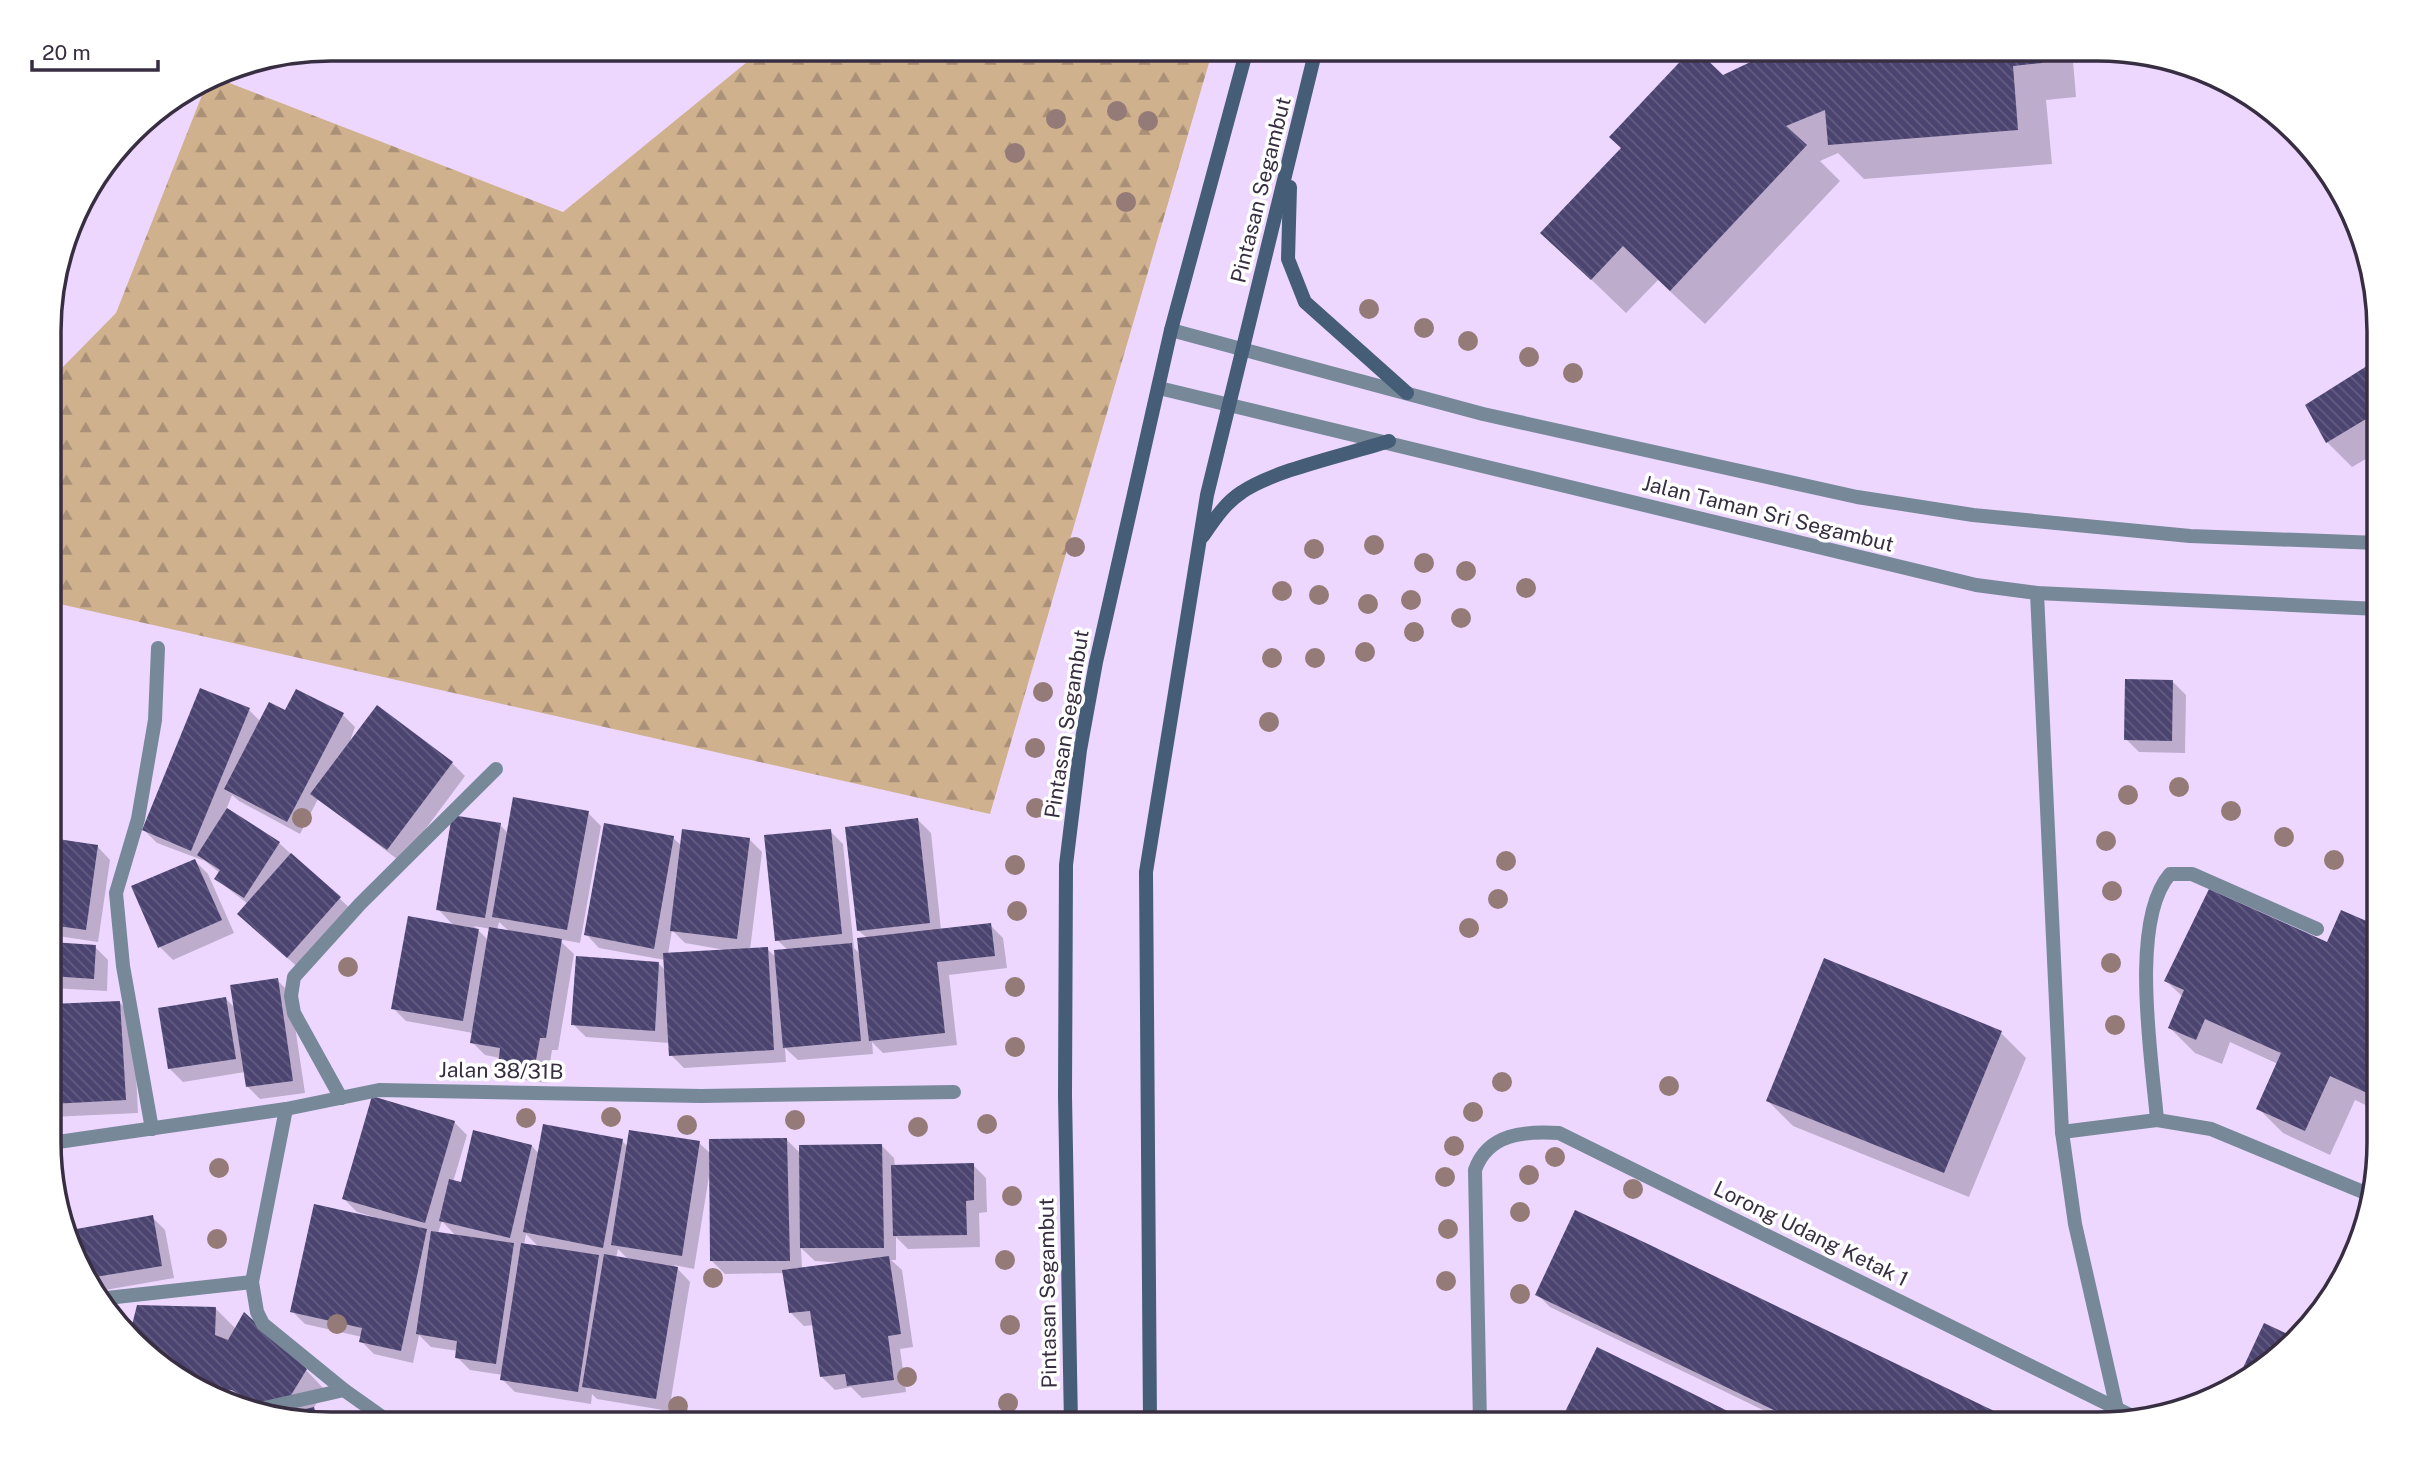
<svg xmlns="http://www.w3.org/2000/svg" width="2428" height="1473" font-family="'Public Sans',sans-serif">
<style>
.forest{fill:url(#forest-firs)}
.shadow{fill:#0003;fill-rule:evenodd}
.building{fill:url(#building-back-hatch)}
.lines{fill:none;stroke-linecap:round;stroke-linejoin:round}
.service{stroke:#789;stroke-width:14}
.minor{stroke:#789;stroke-width:14}
.tertiary{stroke:#789;stroke-width:14}
.secondary{stroke:#455d76;stroke-width:14}
.tree{fill:#947b77}
.labels{text-anchor:middle;stroke-width:7;stroke-linejoin:round;paint-order:stroke}
.street-label{font-size:21px;fill:#382e41;stroke:#fff}
.rim{fill:none;stroke:#382e41;stroke-width:3.5}
</style>
<defs>
<pattern id="forest-firs" width="22" height="20" patternUnits="userSpaceOnUse" patternTransform="scale(1.75)"><rect width="22" height="20" fill="#d0b18e"/><path d="M5 1l3.5 6h-7zM16 11l3.5 6h-7z" fill="#aa9076"/></pattern>
<pattern id="building-back-hatch" width="6" height="6" patternUnits="userSpaceOnUse" patternTransform="scale(1.75)"><rect width="6" height="6" fill="#4b4470"/><path d="M-1 5l2 2M0 0l6 6M5-1l2 2" fill="none" stroke="#635d81"/></pattern>
</defs>
<rect width="100%" height="100%" fill="#edd7ff"/>
<!-- forest -->
<polygon class="forest" points="763,49 1213,49 990,814 51,602 51,379 116,313 208,80 214,77 563,212"/>
<!-- shadow -->
<g class="shadow">
<polygon points="1782,49 2072,49 2076,97 2046,100 2052,164 1864,179 1838,153 1820,161 1840,181 1705,324 1658,280 1626,313 1543,233 1723,77"/>
<polygon points="2378,361 2378,452 2352,467 2327,442 2307,406"/>
<polygon points="2173,682 2186,695 2185,753 2139,752 2126,739"/>
<polygon points="249,710 261,722 286,713 342,714 355,727 348,747 452,763 465,776 401,862 318,799 300,834 239,801 232,795 226,810 279,843 353,911 301,970 252,927 248,904 216,879 220,873 205,861 157,843 144,830"/>
<path d="M588 813 601 826 580 943 558 939 574 954 558 1050H552L547 1083 512 1078 499 1064 500 1058 485 1055 472 1042 473 1033 406 1021 393 1008 454 926 438 909 500 825 508 833ZM499 922 510 932 497 930ZM474 926 491 929 489 941Z"/>
<path d="M918 820 931 833 941 930 990 925 1003 938 1007 968 949 975 957 1045 883 1053 872 1042 873 1054 798 1060 785 1048 786 1062 684 1068 671 1055 670 1043 586 1037 573 1024 659 964 666 971 665 960 599 948 586 934 673 838 682 846 749 839 762 852 750 950 767 949 777 958 788 950 777 940 830 831 843 844 854 948 860 954 867 938 858 930ZM672 930 685 943 731 951 668 954Z"/>
<polygon points="51,840 97,846 110,860 98,942 51,935"/>
<polygon points="195,861 208,874 234,933 173,960 160,947"/>
<polygon points="2342,912 2378,928 2378,1111 2355,1100 2330,1155 2283,1133 2258,1108 2278,1064 2230,1042 2222,1064 2195,1053 2170,1028 2183,997 2166,981 2328,944"/>
<polygon points="51,944 95,947 108,960 107,991 51,988"/>
<polygon points="277,980 290,993 305,1093 260,1099 247,1086 245,1072 183,1082 170,1069 226,999 236,1009"/>
<polygon points="120,1003 133,1016 138,1113 51,1117 51,1006"/>
<polygon points="2001,1033 2026,1058 1969,1197 1793,1126 1768,1101"/>
<path d="M454 1122 467 1135 453 1182 462 1184 532 1146 539 1154 622 1141 628 1147 699 1143 711 1154 787 1140 801 1154 881 1145 894 1158 895 1166 973 1165 986 1178 987 1212 979 1213 980 1247 908 1249 896 1237V1260H891L902 1270 913 1347 900 1349 906 1392 862 1398 851 1387 835 1390 822 1377 814 1325 804 1326 791 1313 785 1273 725 1274 712 1261 709 1176 694 1269 674 1265 690 1282 669 1411 597 1399 592 1394 591 1404 515 1392 502 1379 503 1375 470 1370 457 1357 458 1351 431 1347 419 1335 413 1363 374 1354 361 1341 362 1337 305 1324 292 1311 374 1219V1217L357 1212 344 1199ZM442 1221 456 1236 438 1233ZM526 1234 540 1248 524 1245ZM801 1248 815 1261 847 1263 802 1269ZM618 1249 629 1260 616 1258Z"/>
<polygon points="1576,1212 2015,1423 1792,1424 1550,1307 1537,1294"/>
<polygon points="152,1217 165,1230 174,1278 94,1292 71,1231"/>
<polygon points="215,1308 236,1329 306,1370 325,1390 313,1409 328,1424 264,1415 190,1386 126,1326 134,1327"/>
<polygon points="2265,1325 2297,1340 2236,1387"/>
</g>
<!-- building -->
<g class="building">
<polygon points="1692,49 1696,49 1723,75 1778,49 2041,49 2042,63 2013,66 2018,130 1828,145 1825,110 1786,126 1807,145 1670,291 1623,246 1591,280 1540,233 1621,148 1609,137"/>
<polygon points="2378,359 2378,438 2366,419 2326,443 2305,405"/>
<polygon points="2125,679 2173,680 2172,741 2124,740"/>
<polygon points="200,688 250,708 191,851 142,830"/>
<polygon points="296,689 344,713 287,822 224,789 269,702 285,710"/>
<polygon points="377,705 453,762 387,850 310,794"/>
<polygon points="513,797 589,811 567,930 492,917"/>
<polygon points="227,808 280,842 244,898 214,879 220,870 197,855"/>
<polygon points="452,815 501,823 485,918 436,910"/>
<polygon points="918,818 930,923 857,931 845,827"/>
<polygon points="604,823 674,836 654,949 584,935"/>
<polygon points="682,829 750,838 737,939 670,931"/>
<polygon points="831,829 842,934 775,941 764,835"/>
<polygon points="51,838 98,845 86,930 51,925"/>
<polygon points="291,853 341,897 287,958 237,914"/>
<polygon points="195,859 222,920 158,948 131,886"/>
<polygon points="2209,889 2327,942 2341,910 2378,926 2376,967 2378,969 2378,1098 2330,1076 2305,1131 2256,1109 2281,1053 2205,1019 2196,1040 2168,1028 2184,990 2164,981"/>
<polygon points="408,916 479,929 463,1021 391,1009"/>
<polygon points="991,923 995,956 937,962 945,1033 869,1041 857,938"/>
<polygon points="489,927 562,939 546,1038 540,1038 534,1071 498,1065 500,1048 470,1043"/>
<polygon points="51,942 96,945 94,979 51,976"/>
<polygon points="852,943 861,1041 783,1048 774,950"/>
<polygon points="768,947 774,1050 669,1056 663,953"/>
<polygon points="576,956 659,962 655,1031 571,1025"/>
<polygon points="1824,958 2002,1031 1944,1173 1766,1101"/>
<polygon points="278,978 293,1081 246,1087 230,985"/>
<polygon points="226,997 236,1059 168,1069 158,1008"/>
<polygon points="120,1001 126,1100 51,1104 51,1004"/>
<polygon points="372,1096 455,1121 425,1223 342,1199"/>
<polygon points="543,1124 623,1139 603,1248 523,1232"/>
<polygon points="473,1130 532,1145 510,1238 439,1221 449,1179 461,1182"/>
<polygon points="629,1130 700,1141 682,1256 611,1245"/>
<polygon points="787,1138 790,1261 710,1261 709,1139"/>
<polygon points="882,1144 884,1248 800,1248 799,1145"/>
<polygon points="974,1163 974,1200 966,1201 967,1235 893,1236 891,1165"/>
<polygon points="314,1204 427,1229 401,1351 359,1342 362,1328 290,1312"/>
<polygon points="1575,1210 1648,1244 2019,1423 1803,1424 1535,1295"/>
<polygon points="153,1215 162,1266 89,1278 71,1230"/>
<polygon points="431,1231 514,1243 496,1364 455,1358 457,1341 416,1334"/>
<polygon points="521,1243 599,1255 578,1392 500,1380"/>
<polygon points="604,1254 678,1267 656,1399 582,1387"/>
<polygon points="889,1256 901,1334 888,1336 894,1380 847,1386 845,1374 820,1377 810,1311 789,1313 782,1270"/>
<polygon points="137,1305 216,1307 215,1335 228,1340 244,1312 307,1369 288,1400 253,1403 232,1390 195,1388 123,1323 132,1325"/>
<polygon points="2264,1323 2298,1339 2234,1387"/>
<polygon points="1597,1347 1669,1382 1754,1424 1559,1424"/>
<polygon points="314,1407 318,1422 285,1418 284,1414"/>
</g>
<g class="lines">
<!-- service -->
<g class="service">
<polyline points="2037,593 2062,1132 2075,1224 2117,1409"/>
<path d="M2157 1120C2152 1059 2129 921 2170 874H2192L2317 929"/>
<polyline points="2062,1132 2157,1120 2211,1129 2368,1194"/>
<polyline points="251,1411 344,1390"/>
</g>
<!-- minor -->
<g class="minor">
<polyline points="341,1098 294,1013 291,996 294,977 360,904 496,769"/>
<polyline points="286,1109 252,1282 257,1312 263,1324 344,1390 392,1424"/>
<polyline points="152,1129 123,966 116,893 138,819 155,720 158,648"/>
<polyline points="51,1143 286,1109 379,1090 701,1096 954,1092"/>
<polyline points="98,1299 252,1282"/>
<polyline points="477,1424 483,1419 534,1424"/>
<path d="M1480 1424 1475 1170C1488 1133 1525 1131 1559 1133L2134 1417"/>
</g>
<!-- tertiary -->
<g class="tertiary">
<polyline points="1171,330 1483,414 1857,497 1973,515 2190,536 2378,543"/>
<polyline points="1159,388 1976,585 2037,593 2378,609"/>
</g>
<!-- secondary -->
<g class="secondary">
<polyline points="1290,187 1288,259 1305,302 1407,393"/>
<path d="M1203 536C1214 520 1225 503 1242 492 1274 470 1349 454 1389 441"/>
<polyline points="1071,1424 1065,1096 1066,865 1080,750 1096,662 1171,330 1247,49"/>
<polyline points="1150,1424 1146,872 1207,495 1316,49"/>
</g>
</g>
<!-- trees -->
<g class="tree">
<circle cx="1117" cy="111" r="10"/>
<circle cx="1056" cy="119" r="10"/>
<circle cx="1148" cy="121" r="10"/>
<circle cx="1015" cy="153" r="10"/>
<circle cx="1126" cy="202" r="10"/>
<circle cx="1369" cy="309" r="10"/>
<circle cx="1424" cy="328" r="10"/>
<circle cx="1468" cy="341" r="10"/>
<circle cx="1529" cy="357" r="10"/>
<circle cx="1573" cy="373" r="10"/>
<circle cx="1374" cy="545" r="10"/>
<circle cx="1075" cy="547" r="10"/>
<circle cx="1314" cy="549" r="10"/>
<circle cx="1424" cy="563" r="10"/>
<circle cx="1466" cy="571" r="10"/>
<circle cx="1526" cy="588" r="10"/>
<circle cx="1282" cy="591" r="10"/>
<circle cx="1319" cy="595" r="10"/>
<circle cx="1411" cy="600" r="10"/>
<circle cx="1368" cy="604" r="10"/>
<circle cx="1461" cy="618" r="10"/>
<circle cx="1414" cy="632" r="10"/>
<circle cx="1365" cy="652" r="10"/>
<circle cx="1272" cy="658" r="10"/>
<circle cx="1315" cy="658" r="10"/>
<circle cx="1043" cy="692" r="10"/>
<circle cx="1269" cy="722" r="10"/>
<circle cx="1035" cy="748" r="10"/>
<circle cx="2179" cy="787" r="10"/>
<circle cx="2128" cy="795" r="10"/>
<circle cx="1036" cy="808" r="10"/>
<circle cx="2231" cy="811" r="10"/>
<circle cx="302" cy="818" r="10"/>
<circle cx="2284" cy="837" r="10"/>
<circle cx="2106" cy="841" r="10"/>
<circle cx="2334" cy="860" r="10"/>
<circle cx="1506" cy="861" r="10"/>
<circle cx="1015" cy="865" r="10"/>
<circle cx="2112" cy="891" r="10"/>
<circle cx="1498" cy="899" r="10"/>
<circle cx="1017" cy="911" r="10"/>
<circle cx="1469" cy="928" r="10"/>
<circle cx="2111" cy="963" r="10"/>
<circle cx="348" cy="967" r="10"/>
<circle cx="1015" cy="987" r="10"/>
<circle cx="2115" cy="1025" r="10"/>
<circle cx="1015" cy="1047" r="10"/>
<circle cx="1502" cy="1082" r="10"/>
<circle cx="1669" cy="1086" r="10"/>
<circle cx="1473" cy="1112" r="10"/>
<circle cx="611" cy="1117" r="10"/>
<circle cx="526" cy="1118" r="10"/>
<circle cx="795" cy="1120" r="10"/>
<circle cx="987" cy="1124" r="10"/>
<circle cx="687" cy="1125" r="10"/>
<circle cx="918" cy="1127" r="10"/>
<circle cx="1454" cy="1146" r="10"/>
<circle cx="1555" cy="1157" r="10"/>
<circle cx="219" cy="1168" r="10"/>
<circle cx="1529" cy="1175" r="10"/>
<circle cx="1445" cy="1177" r="10"/>
<circle cx="1633" cy="1189" r="10"/>
<circle cx="1012" cy="1196" r="10"/>
<circle cx="1520" cy="1212" r="10"/>
<circle cx="1448" cy="1229" r="10"/>
<circle cx="217" cy="1239" r="10"/>
<circle cx="1005" cy="1260" r="10"/>
<circle cx="713" cy="1278" r="10"/>
<circle cx="1446" cy="1281" r="10"/>
<circle cx="1520" cy="1294" r="10"/>
<circle cx="337" cy="1324" r="10"/>
<circle cx="1010" cy="1325" r="10"/>
<circle cx="907" cy="1377" r="10"/>
<circle cx="1008" cy="1403" r="10"/>
<circle cx="678" cy="1406" r="10"/>
</g>
<g class="labels">
<!-- street labels -->
<g class="street-label">
<text transform="translate(1261 190) rotate(-76)" y="7">Pintasan Segambut</text>
<text transform="translate(1768 514) rotate(14)" y="7">Jalan Taman Sri Segambut</text>
<text transform="translate(1067 724) rotate(-81)" y="7">Pintasan Segambut</text>
<text transform="translate(501 1071) rotate(1)" y="7">Jalan 38/31B</text>
<text transform="translate(1811 1234) rotate(26)" y="7">Lorong Udang Ketak 1</text>
<text transform="translate(1048 1293) rotate(-91)" y="7">Pintasan Segambut</text>
</g>
</g>
<!-- crop -->
<path d="M0 0H2428V1473H0ZM331 61H2097A270 270 0 0 1 2367 331V1142A270 270 0 0 1 2097 1412H331A270 270 0 0 1 61 1142V331A270 270 0 0 1 331 61Z" fill="#fff" fill-rule="evenodd"/>
<path class="rim" d="M331 61H2097A270 270 0 0 1 2367 331V1142A270 270 0 0 1 2097 1412H331A270 270 0 0 1 61 1142V331A270 270 0 0 1 331 61Z"/>
<!-- scale -->
<path d="M32 60v10h126v-10" fill="none" stroke="#382e41" stroke-width="3.5"/>
<text x="42" y="60" font-size="21" fill="#382e41" stroke="#ffffff" stroke-width="5" paint-order="stroke">20 m</text>
</svg>
